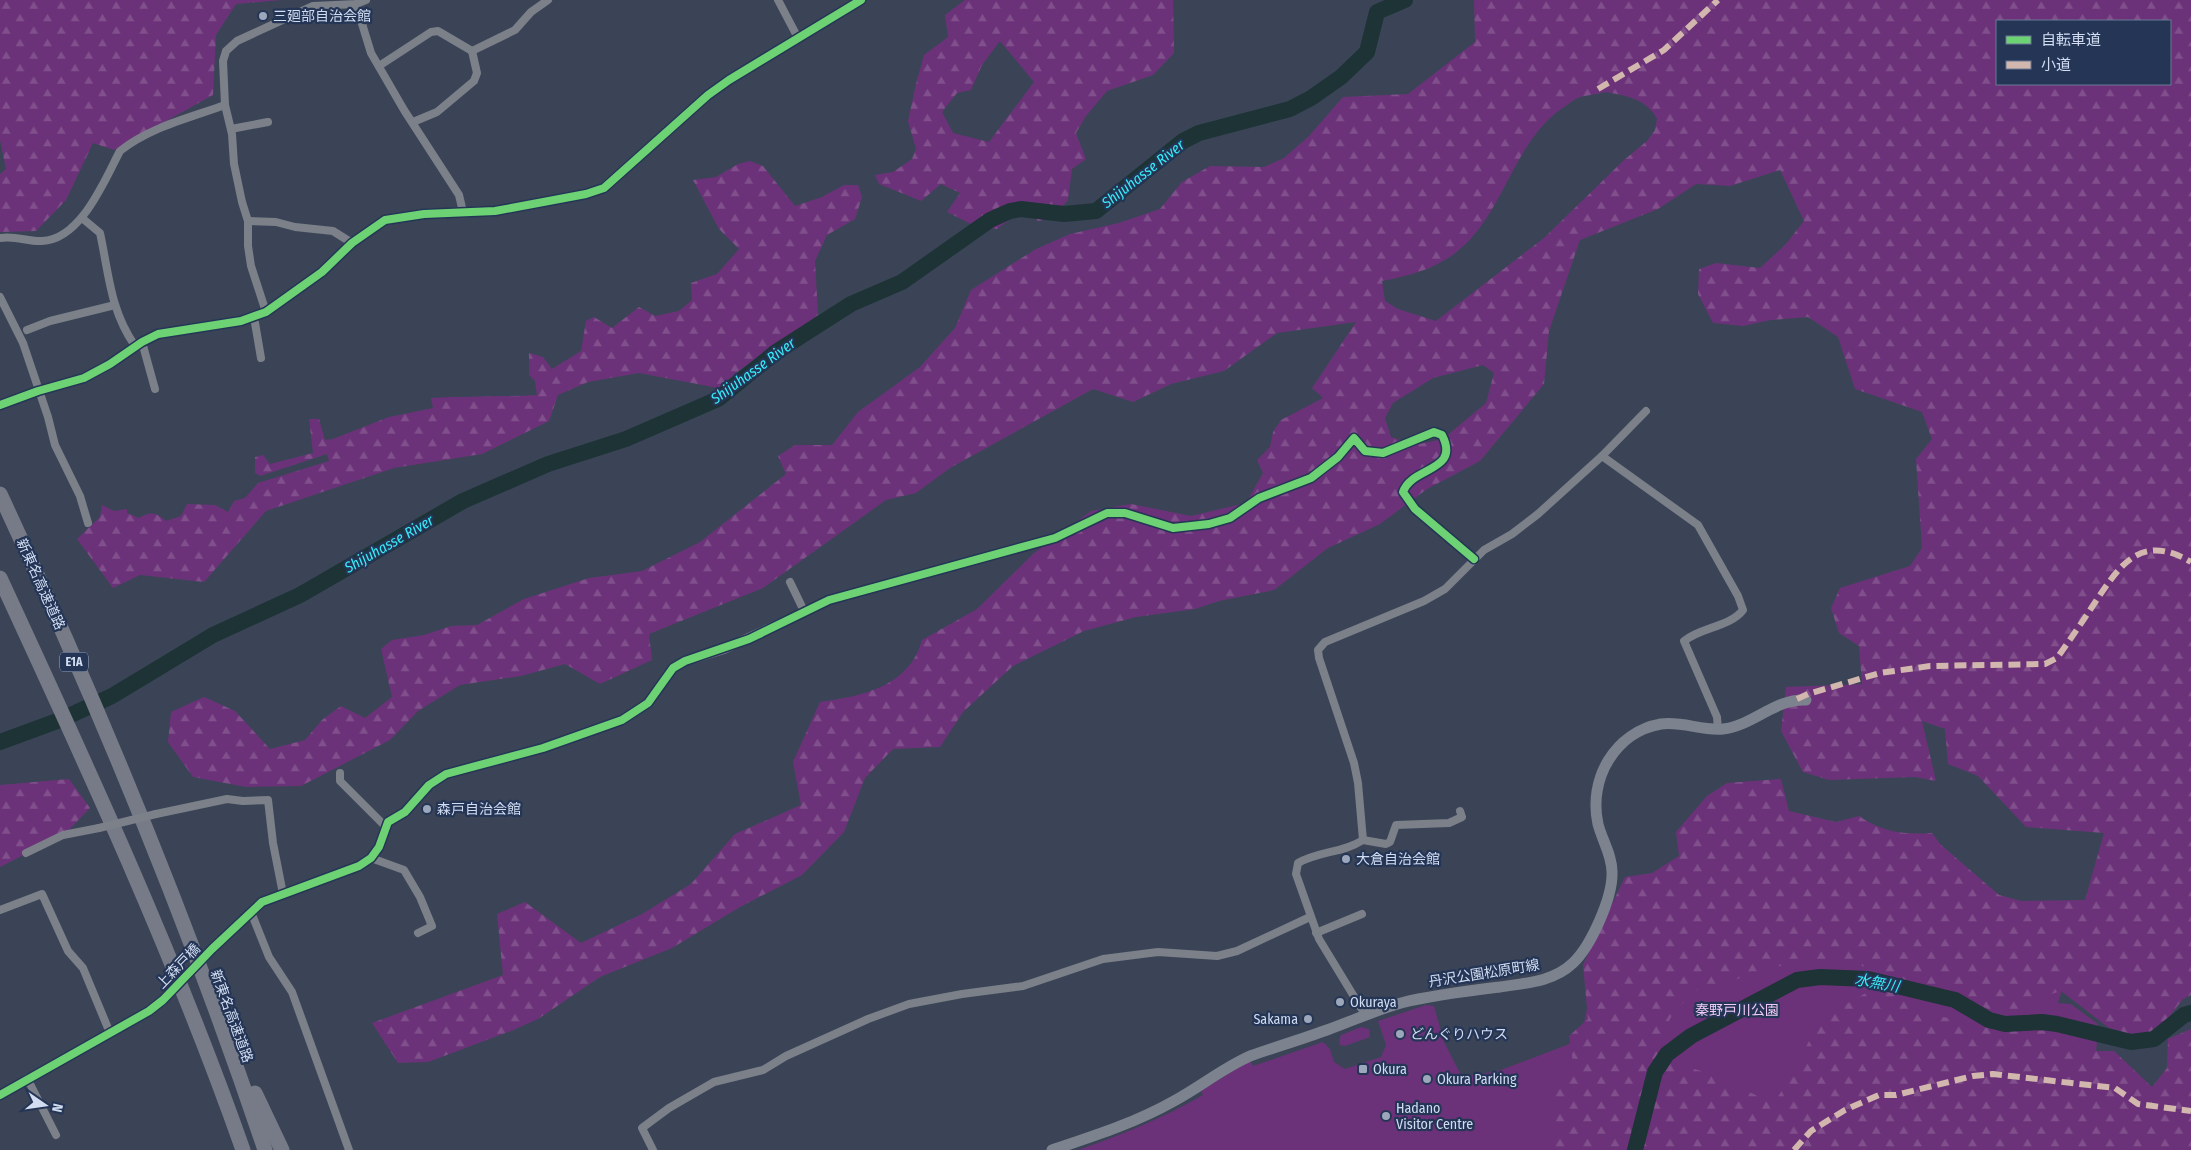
<svg xmlns="http://www.w3.org/2000/svg" width="2191" height="1150" font-family="'Fira Sans Condensed','Noto Sans JP',sans-serif">
<style>
.green{fill:#6c3279}
.forest{fill:url(#forest-firs);fill-rule:evenodd}
.lines{fill:none;stroke-linecap:round;stroke-linejoin:round}
.river{stroke:#1d3336;stroke-width:16}
.minor{stroke:#7b8089;stroke-width:8}
.tertiary{stroke:#7b8089;stroke-width:10}
.secondary{stroke:#7c838e;stroke-width:11}
.motorway{stroke:#767b87;stroke-width:15}
.minor-bridge{stroke:#7b8089;stroke-width:8}
.tertiary-bridge{stroke:#7b8089;stroke-width:10}
.quiet{stroke:#d1b7ad;stroke-width:6;stroke-dasharray:12 6;stroke-linecap:butt}
.cycleway-casing{stroke:#243556;stroke-width:11}
.cycleway{stroke:#6cd273;stroke-width:8}
.poi-dot{fill:#9da7bb;stroke:#243556;stroke-width:2}
.labels{text-anchor:middle;stroke-width:4.5;stroke-linejoin:round;paint-order:stroke}
.shield{fill:#243556;stroke:#9eabc3;stroke-width:1}
.shield-label{font-size:12px;font-weight:bold;fill:#d2ddf2}
.poi-label{font-size:14px;fill:#d2ddf2;stroke:#243556;text-anchor:start}
.street-label{font-size:14px;fill:#d2ddf2;stroke:#243556}
.park-label{font-size:14px;fill:#f0cbf5;stroke:#243556}
.water-label{font-size:15px;font-style:italic;fill:#36ecf9;stroke:#243556}
</style>
<defs>
<pattern id="forest-firs" width="22" height="20" patternUnits="userSpaceOnUse" patternTransform="scale(1.25)"><rect width="22" height="20" fill="#6c3279"/><path d="M5 1l3.5 6h-7zM16 11l3.5 6h-7z" fill="#804f8c"/></pattern>
</defs>
<rect width="100%" height="100%" fill="#3a4456"/>
<!-- green -->
<g class="green">
<path d="M1686 880 1949 886 2083 918 2058 1003 2071 1004 2098 1024 2096 1055 1789 1150H1078C1122 1135 1163 1118 1203 1095L1201 1091 1250 1060 1253 1066 1323 1042 1330 1049 1334 1062 1345 1069 1381 1057 1386 1045 1378 1021 1426 1005 1434 1006 1444 1042 1462 1077 1498 1071 1567 1045C1600 1023 1581 975 1592 943 1597 930 1606 917 1612 905Z"/>
<polygon points="1361,1027 1369,1029 1370,1037 1345,1046 1340,1045 1339,1041 1341,1035"/>
</g>
<!-- forest -->
<g class="forest">
<polygon points="0,0 281,0 236,4 216,35 213,95 114,150 93,143 66,200 36,231 0,232 0,174 6,169 0,140"/>
<path d="M965 0H1173L1174 53 1153 75 1107 91 1086 116 1076 133 1086 159 1072 169 1068 200 1051 219 1038 221 1026 206 1017 204 1009 220 997 229 973 225 947 212 960 193 941 184 921 201 879 184 875 175 893 172 912 159 916 149 908 121 916 84 924 55 948 37 945 15ZM1000 41 1034 82 989 142 953 133 942 112 957 93 971 90 982 65Z"/>
<path d="M1474 0H2191V995L2183 999 2157 1032 2130 1034 2109 1028 2061 991 2039 998 2024 1020 1999 1014 1973 1002 1847 961 1768 967 1720 986 1699 988C1670 1015 1657 1022 1674 1063L1708 1073 1760 1097 1777 1098 1794 1072 1820 1018 1877 987 1906 998 1937 1016 2027 1031 2061 1030 2084 1051H2114L2152 1087 2167 1068 2168 1039 2191 1029V1150H1535L1550 1137 1560 1110 1550 1084 1574 1069 1569 1036 1588 1019 1583 965 1625 877 1652 873 1679 856 1676 832 1707 796 1727 783 1781 779 1789 811 1836 822 1859 816C1881 832 1905 835 1932 833L1940 844 1999 895 2021 901 2085 900 2104 833 2026 827 1978 776 1948 764 1945 729 1922 721 1936 781 1915 777 1829 780 1803 772 1781 731 1786 687 1862 684 1859 646 1839 633 1831 608 1840 588 1910 566 1922 548 1916 459 1932 439 1922 412 1855 389 1838 337 1808 317 1771 320 1743 326 1713 323 1698 294 1699 269 1716 263 1760 268 1785 245 1804 221 1780 170 1730 186 1696 184 1658 209 1580 240 1549 331 1544 384 1480 461 1427 489 1380 524 1328 548 1274 590 1219 601 1195 609 1136 617 1084 631 1013 666 963 712 940 747 893 749 865 778 844 832 802 875 740 907 672 948 600 977 538 1019 511 1031 428 1062 398 1063 372 1023 503 975 497 914 525 902 581 943 642 914 691 884 735 834 801 805 793 762 820 702C862 696 909 687 922 640L977 609 1033 554 1091 511 1131 504 1191 516 1246 503 1263 473 1257 460 1270 447 1273 432 1281 420 1323 398 1312 388 1356 322 1277 333 1224 371 1171 384 1133 402 1093 389 950 468 916 493 886 500 763 588 649 634 652 660 600 684 565 664 521 676 460 685 418 711 390 740 301 786 246 787 193 777 168 742 171 712 204 697 235 711 270 749 305 740 322 720 341 706 365 718 392 697 381 649 392 640 424 635 451 626 477 625 524 599 589 578 642 571 700 542 786 474 778 456 795 445H832L858 412 920 367 955 328 971 290 1036 249 1070 234 1119 223 1160 209 1182 182 1210 166 1264 167 1284 158 1309 136 1343 97 1408 94 1475 42ZM1997 21H2170V84H1997ZM1606 92C1627 96 1647 99 1657 119L1655 130 1647 141 1624 160 1544 238 1436 321 1398 309 1385 301 1382 281C1402 277 1425 272 1443 261 1504 227 1508 144 1564 107 1569 104 1574 99 1580 97 1588 95 1598 94 1606 92ZM1483 365 1494 373 1486 403 1443 439 1415 445 1391 437 1385 418 1393 403 1433 378Z"/>
<path d="M750 161 763 166 795 206 822 197 844 185H858L862 197 855 219 827 235 815 261 818 315 737 372 718 388 639 373 588 382 558 395 549 421 482 454 394 468 266 511 204 582 140 575 113 588 77 539 100 517 102 505 114 511 127 509V513L139 518C150 511 156 512 166 521L181 516 187 504 215 505 228 512 234 501 245 498 258 483 329 461 327 454 260 476 255 473V457L263 455 270 464 313 453 309 419H319L325 440 333 439 389 417 433 408 431 398C467 396 501 397 537 395L535 381 529 375V353L543 357 552 369 581 351 586 321 594 317 612 328 639 307 655 316 679 311 692 300 691 283 717 274 739 249 719 229 693 180 716 177 738 164Z"/>
<polygon points="69,779 90,808 65,834 0,867 0,785"/>
</g>
<g class="lines">
<!-- river -->
<g class="river">
<polyline points="0,742 60,720 112,696 213,635 300,595 463,501 548,464 626,439 718,399 776,352 851,304 902,282 990,220 1010,211 1021,209 1064,214 1096,211 1183,141 1199,133 1290,109 1311,98 1341,77 1367,52 1377,12 1405,0"/>
<polyline points="1635,1150 1655,1072 1667,1054 1691,1036 1797,980 1820,977 1868,979 1955,1000 1989,1020 2005,1024 2042,1022 2057,1024 2131,1042 2154,1039 2184,1015 2191,1013"/>
</g>
<!-- minor -->
<g class="minor">
<polyline points="778,0 798,38"/>
<polyline points="356,4 371,53 404,110 459,195 463,212"/>
<polyline points="472,51 515,30 531,12 548,0"/>
<polyline points="379,66 431,32 438,31 472,51"/>
<polyline points="413,122 437,112 474,81 477,73 472,51"/>
<polyline points="231,129 268,122"/>
<path d="M82 218 100 233C109 274 110 310 135 346"/>
<polyline points="248,221 276,222 295,227 333,231 352,243"/>
<path d="M0 238C15 235 28 242 42 241 81 240 105 179 120 151 150 127 189 118 225 105"/>
<polyline points="0,297 23,343 48,417 55,445 80,496 88,523"/>
<polyline points="266,312 251,266 248,246 248,221 242,202 234,164 232,134 225,105 223,61 226,51 237,41 313,6 356,4 366,0"/>
<polyline points="254,317 261,358"/>
<polyline points="27,330 50,321 115,305"/>
<polyline points="142,342 155,389"/>
<polyline points="1602,456 1646,411"/>
<polyline points="790,582 804,611"/>
<path d="M788 620 829 600 1055 538 1107 513H1125L1173 528 1209 524 1230 518 1259 498 1311 478 1338 457 1354 438 1365 451 1383 453 1434 432 1442 435C1461 472 1412 466 1403 492L1415 509 1474 559"/>
<polyline points="340,773 340,781 385,826"/>
<polyline points="156,814 227,799 243,801 268,800 273,843 283,894"/>
<path d="M1363 840 1358 783 1354 763 1319 658 1318 650 1325 642 1424 601 1445 589 1484 550 1512 534 1538 514 1602 456 1698 525 1738 596 1743 610C1730 627 1701 627 1684 641L1717 717 1718 730"/>
<polyline points="26,853 63,835 99,828"/>
<polyline points="371,858 404,870 420,897 432,926 418,933"/>
<polyline points="0,910 42,894 68,951 83,968 110,1033"/>
<polyline points="251,912 269,957 292,992 349,1150"/>
<polyline points="1316,933 1362,914"/>
<path d="M1367 1015 1361 1008 1319 939 1296 874 1298 863C1319 851 1343 853 1363 840L1386 844 1390 842 1396 825 1449 823 1462 817 1460 811"/>
<polyline points="27,1078 56,1135"/>
<polyline points="653,1150 642,1128 669,1108 714,1082 763,1070 786,1056 868,1019 909,1004 962,994 1023,986 1103,959 1158,952 1217,956 1237,951 1310,917"/>
</g>
<!-- tertiary -->
<g class="tertiary">
<polyline points="0,405 38,391 84,378 110,364 142,342 158,334 241,321 266,312 322,272 352,243 385,220 424,214 495,211 586,194 604,188 708,95 729,80 861,0"/>
<polyline points="212,949 262,902 359,866 371,858 379,847 388,822 405,812 429,785 446,774 543,748 622,720 648,703 673,668 685,661 724,649 788,620"/>
<polyline points="0,1095 149,1011 163,1000"/>
</g>
<!-- secondary -->
<path class="secondary" d="M1052 1150C1094 1136 1135 1123 1174 1101 1200 1087 1223 1068 1250 1056 1276 1047 1302 1039 1327 1030 1352 1021 1376 1010 1401 1003 1433 995 1467 991 1500 987 1526 983 1553 982 1573 963 1591 946 1613 897 1612 872 1612 855 1602 840 1598 824 1588 779 1615 732 1661 724 1682 721 1702 731 1723 729 1752 726 1776 698 1806 700"/>
<!-- motorway -->
<g class="motorway">
<path d="M0 494C100 708 190 927 265 1150"/>
<path d="M0 578C87 766 174 954 243 1150"/>
<polyline points="255,1093 282,1150"/>
</g>
<!-- minor-bridge -->
<polyline class="minor-bridge" points="99,828 156,814"/>
<!-- tertiary-bridge -->
<polyline class="tertiary-bridge" points="163,1000 212,949"/>
<!-- quiet -->
<g class="quiet">
<polyline points="1598,89 1664,50 1718,0"/>
<path d="M1797 699 1808 694 1880 673 1930 666 2045 664 2057 658C2069 641 2081 624 2092 607 2118 568 2139 531 2191 562"/>
<polyline points="1794,1150 1811,1131 1845,1110 1879,1095 1896,1095 1973,1076 1993,1074 2115,1088 2138,1104 2191,1111"/>
</g>
<defs>
<g id="cycleway">
<polyline points="0,405 38,391 84,378 110,364 142,342 158,334 241,321 266,312 322,272 352,243 385,220 424,214 495,211 586,194 604,188 708,95 729,80 861,0"/>
<path d="M0 1095 149 1011 163 1000 212 949 262 902 359 866 371 858 379 847 388 822 405 812 429 785 446 774 543 748 622 720 648 703 673 668 685 661 749 639 829 600 1055 538 1107 513H1125L1173 528 1209 524 1230 518 1259 498 1311 478 1338 457 1354 438 1365 451 1383 453 1434 432 1442 435C1461 472 1412 466 1403 492L1415 509 1474 559"/>
</g>
</defs>
<!-- cycleway casing -->
<use href="#cycleway" class="cycleway-casing"/>
<!-- cycleway -->
<use href="#cycleway" class="cycleway"/>
</g>
<!-- markers -->
<g class="poi-dot">
<circle cx="263" cy="16" r="5"/>
<circle cx="427" cy="809" r="5"/>
<circle cx="1346" cy="859" r="5"/>
<circle cx="1340" cy="1002" r="5"/>
<circle cx="1308" cy="1019" r="5"/>
<circle cx="1400" cy="1034" r="5"/>
<rect x="1358" y="1064" width="10" height="10" rx="2.5"/>
<circle cx="1427" cy="1079" r="5"/>
<circle cx="1386" cy="1116" r="5"/>
</g>
<g class="labels">
<!-- shield labels -->
<rect class="shield" x="60" y="652.5" width="28" height="19" rx="4"/>
<g class="shield-label">
<text x="74" y="666">E1A</text>
</g>
<!-- poi labels -->
<g class="poi-label">
<text x="273" y="21">三廻部自治会館</text>
<text x="437" y="814">森戸自治会館</text>
<text x="1356" y="864">大倉自治会館</text>
<text x="1350" y="1007">Okuraya</text>
<text x="1298" y="1024" text-anchor="end">Sakama</text>
<text x="1410" y="1039">どんぐりハウス</text>
<text x="1373" y="1074">Okura</text>
<text x="1437" y="1084">Okura Parking</text>
<text x="1396" y="1113">Hadano<tspan x="1396" dy="16">Visitor Centre</tspan></text>
</g>
<!-- street labels -->
<g class="street-label">
<text transform="translate(41 584) rotate(66)" y="5">新東名高速道路</text>
<text transform="translate(178 966) rotate(-46)" y="5">上森戸橋</text>
<text transform="translate(1484 973) rotate(-9)" y="5">丹沢公園松原町線</text>
<text transform="translate(232 1016) rotate(70)" y="5">新東名高速道路</text>
</g>
<!-- park labels -->
<g class="park-label">
<text x="1737" y="1015">秦野戸川公園</text>
</g>
<!-- water labels -->
<g class="water-label">
<text transform="translate(1143 174) rotate(-38)" y="5">Shijuhasse River</text>
<text transform="translate(753 371) rotate(-36)" y="5">Shijuhasse River</text>
<text transform="translate(389 544) rotate(-30)" y="5">Shijuhasse River</text>
<text transform="translate(1877 983) rotate(10)" y="5">水無川</text>
</g>
</g>
<!-- legend -->
<rect x="1996" y="20" width="175" height="65" fill="#243556" stroke="#6a7894"/>
<rect x="2006" y="36" width="25" height="8" fill="#6cd273" stroke="#6a7894"/>
<text x="2041" y="45" font-size="15" fill="#d2ddf2">自転車道</text>
<rect x="2006" y="61" width="25" height="8" fill="#d1b7ad" stroke="#6a7894"/>
<text x="2041" y="70" font-size="15" fill="#d2ddf2">小道</text>
<!-- north arrow -->
<g transform="translate(45 1105) rotate(103)" stroke="#243556" stroke-width="4" paint-order="stroke">
<path d="M0-4L9 19L0 12L-9 19Z" fill="#d2ddf2"/>
<text y="-8" font-size="14" font-weight="bold" text-anchor="middle" fill="#d2ddf2">N</text>
</g>
</svg>
